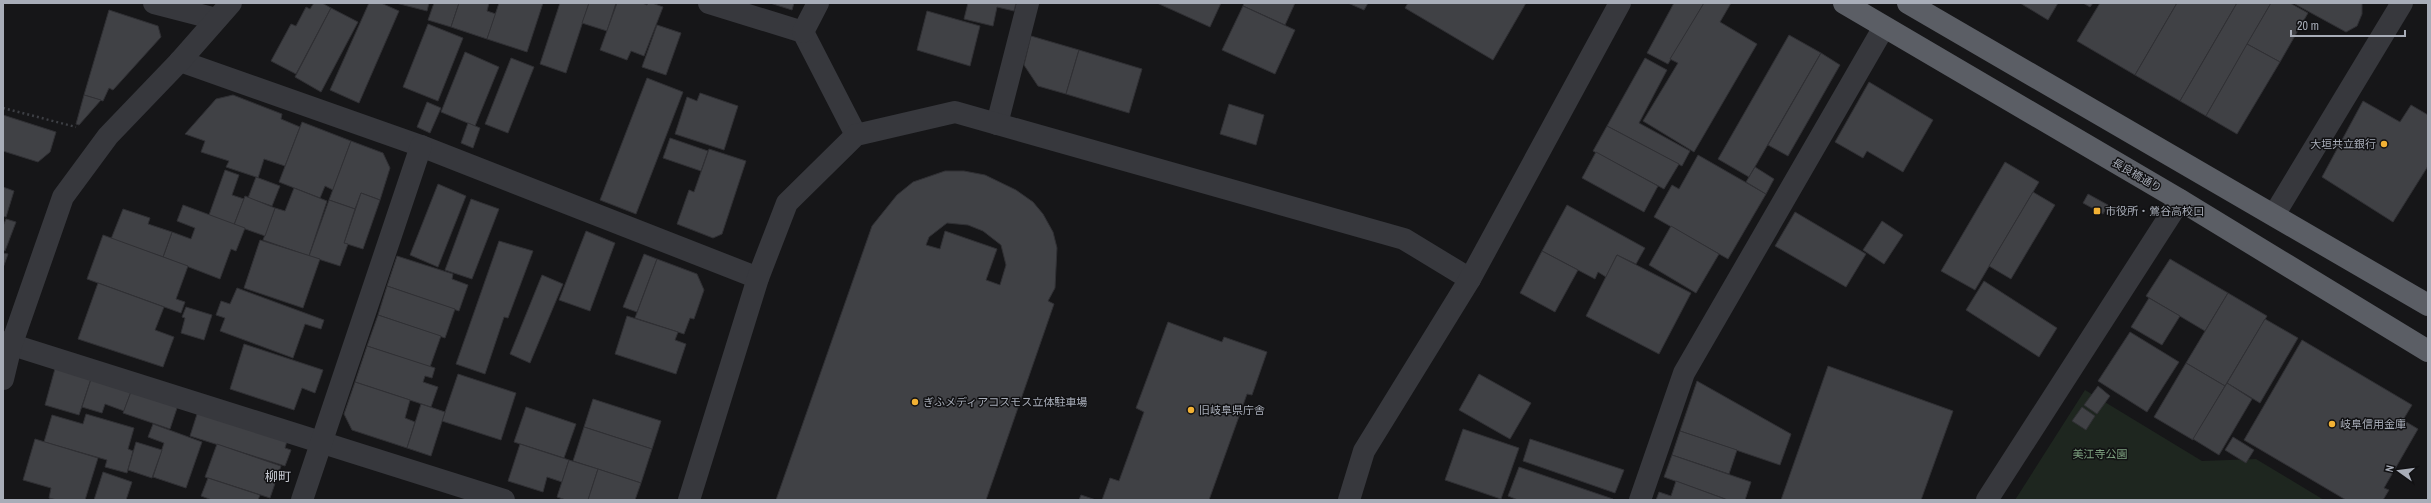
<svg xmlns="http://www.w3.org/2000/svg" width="2431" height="503" font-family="'Archivo Narrow','Noto Sans JP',sans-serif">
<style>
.green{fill:#1e261f}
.building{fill:#404145;stroke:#303034;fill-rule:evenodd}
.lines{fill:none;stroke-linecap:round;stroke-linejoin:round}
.path{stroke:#3d3f44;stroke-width:2.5;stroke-dasharray:2 3;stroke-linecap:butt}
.service{stroke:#37383d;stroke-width:22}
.minor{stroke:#37383d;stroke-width:22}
.tertiary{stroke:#37383d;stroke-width:22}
.trunk{stroke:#5b5e65;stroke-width:22}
.poi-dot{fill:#f2b134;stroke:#111113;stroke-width:1.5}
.labels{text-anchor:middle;stroke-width:3;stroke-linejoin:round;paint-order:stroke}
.poi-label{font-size:11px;fill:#a8adb8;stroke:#111113;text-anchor:start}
.street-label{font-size:11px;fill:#a8adb8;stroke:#111113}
.park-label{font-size:11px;fill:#7fa381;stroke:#111113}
.quarter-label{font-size:13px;fill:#c9ccd4;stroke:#111113}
</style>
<rect width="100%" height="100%" fill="#161618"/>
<!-- green -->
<polygon class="green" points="2085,390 2202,461 2256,459 2324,500 2015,500"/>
<!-- building -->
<g class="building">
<polygon points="314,3 322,3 331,8 296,74 271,61 291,24 296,26 306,7 310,9"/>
<polygon points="369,3 381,3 399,11 359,103 330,90"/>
<polygon points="396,3 429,3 427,11"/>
<polygon points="434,3 459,3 451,27 428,20"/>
<polygon points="459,3 489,3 487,11 496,14 487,39 451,27"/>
<polygon points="499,3 543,3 527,52 487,39"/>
<polygon points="560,3 589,3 566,73 540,64"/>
<polygon points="589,3 616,3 607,31 582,23"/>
<polygon points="617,3 642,3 647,5 648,3 652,3 663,7 644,56 631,51 627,60 600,50"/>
<polygon points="770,3 794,3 792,10"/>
<polygon points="968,3 1016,3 1014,11 997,7 993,26 964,19"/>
<polygon points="1157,3 1221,3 1210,27"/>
<polygon points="1244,3 1295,3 1285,25 1243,6"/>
<polygon points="1348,3 1368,3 1364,10"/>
<polygon points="1408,3 1526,3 1493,60 1405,8"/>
<polygon points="1674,3 1704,3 1668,64 1647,53"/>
<polygon points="1704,3 1731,3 1720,22 1757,44 1694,152 1643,121 1678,63 1670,59"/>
<polygon points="2020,3 2058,3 2048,20"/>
<polygon points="2083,3 2093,3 2090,7"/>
<polygon points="2100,3 2177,3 2135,75 2077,41"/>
<polygon points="2177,3 2237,3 2180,101 2135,75"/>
<polygon points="2237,3 2271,3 2206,116 2180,101"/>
<polygon points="2271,3 2290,3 2308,13 2280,62 2247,44"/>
<polygon points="2293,3 2362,3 2362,14 2357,26 2346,32"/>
<polygon points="1243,6 1295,30 1275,74 1222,50"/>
<polygon points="331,8 358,22 321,92 295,77"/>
<polygon points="109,10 158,26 161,37 113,90 109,88 103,101 84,95"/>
<polygon points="927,11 980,26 970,66 917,50"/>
<polygon points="428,24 463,38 438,101 403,87"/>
<polygon points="657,25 681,33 666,75 642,67"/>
<polygon points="1789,35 1821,53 1749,177 1718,159"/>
<polygon points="1031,36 1079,50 1066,94 1038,86 1024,65"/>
<polygon points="2247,44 2280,62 2237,134 2206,116"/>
<polygon points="1079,50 1142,69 1129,113 1066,94"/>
<polygon points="465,52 499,67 475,126 441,112"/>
<polygon points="1821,53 1840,65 1788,156 1768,145"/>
<polygon points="511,58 534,67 508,133 485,124"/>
<polygon points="1645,58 1667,70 1639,123 1690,151 1682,166 1607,126"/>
<polygon points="647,78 683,92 636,214 600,200"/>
<polygon points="1869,82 1933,120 1903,172 1867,151 1863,158 1835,142"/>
<polygon points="700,93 738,106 724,150 675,134 687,97 697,101"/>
<polygon points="84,95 101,100 79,125 76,124"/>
<polygon points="233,95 282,114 281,119 300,127 285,166 264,159 258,178 256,177 226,167 229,161 201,152 205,141 185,134 216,99"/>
<polygon points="2363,101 2400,122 2411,105 2428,115 2428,166 2393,222 2322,177"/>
<polygon points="427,102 441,108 430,133 417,127"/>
<polygon points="1229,104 1264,115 1256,145 1220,134"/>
<polygon points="3,115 56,132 50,152 38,162 3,151"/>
<polygon points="302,122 351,141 333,190 325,186 320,198 279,182"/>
<polygon points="468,123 480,128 473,148 461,143"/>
<polygon points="1607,126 1679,164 1664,189 1593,151"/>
<polygon points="670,138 708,151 701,171 663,158"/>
<polygon points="351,141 383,153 390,168 380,200 361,193 355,209 329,200"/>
<polygon points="709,149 746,161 722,234 713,238 677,224 689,190 694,192"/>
<polygon points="1596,152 1658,186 1644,212 1582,178"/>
<polygon points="1698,155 1766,194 1728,259 1654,217 1672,185 1679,189"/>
<polygon points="2005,162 2039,182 1975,290 1941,271"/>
<polygon points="1755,167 1774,179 1766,194 1746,182"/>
<polygon points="225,170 239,175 232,195 244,199 234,225 209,215"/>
<path d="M945 171H964L985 175 1016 190 1033 202 1043 214 1053 232 1057 248 1055 288 1048 301 1054 304 986 500H776L872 226 897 195 913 182ZM947 223 968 225 983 231 1001 245 1006 265 1000 285 986 280 997 249 945 231 940 249 926 245 929 237Z"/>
<polygon points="256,177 280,186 272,206 248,198"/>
<polygon points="438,184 466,196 438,267 410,255"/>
<polygon points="3,187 14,191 6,217 3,216"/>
<polygon points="294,188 327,201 309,256 263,240 275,208 285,211"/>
<polygon points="2033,192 2055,205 2011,279 1989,266"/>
<polygon points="361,193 380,200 363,249 344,243"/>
<polygon points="2088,194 2108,205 2103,214 2083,203"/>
<polygon points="245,196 275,208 265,236 234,225"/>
<polygon points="471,199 499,209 472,279 445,270"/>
<polygon points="329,200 355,209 344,243 348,244 340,266 309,256"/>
<polygon points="183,205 245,228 236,251 231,249 220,279 163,257 172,232 191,239 195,228 177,221"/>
<polygon points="1567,205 1645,248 1636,264 1617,255 1606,277 1598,272 1595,279 1542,251"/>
<polygon points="123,209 150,218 148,224 172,232 163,257 111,239"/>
<polygon points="1795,212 1866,254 1846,287 1775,246"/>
<polygon points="6,219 16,222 5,251 3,250 3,226"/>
<polygon points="1882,221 1903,235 1884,264 1863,250"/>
<polygon points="1671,226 1719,254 1696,293 1649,265"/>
<polygon points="586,231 615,243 590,311 559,300"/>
<polygon points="103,235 188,266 176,299 185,302 181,313 87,279"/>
<polygon points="260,240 320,259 303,308 244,288"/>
<polygon points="499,241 533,251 508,318 504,317 485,374 456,364"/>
<polygon points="1542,251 1578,270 1555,312 1520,293"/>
<polygon points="3,253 8,254 3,268"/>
<polygon points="644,254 657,259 637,312 623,307"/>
<polygon points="1617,255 1691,293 1659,354 1586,316"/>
<polygon points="397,256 453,274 452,279 468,285 459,311 387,286"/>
<polygon points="657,259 697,274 704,290 694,319 690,318 684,334 635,318"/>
<polygon points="2170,259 2228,293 2205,331 2146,296"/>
<polygon points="542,275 563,284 530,363 510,354"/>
<polygon points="1984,281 2057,328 2039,357 1966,310"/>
<polygon points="98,283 164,307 155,330 174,337 163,367 78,339"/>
<polygon points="387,286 455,309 445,338 378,315"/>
<polygon points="237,288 324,320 321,329 305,324 293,358 220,331 225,318 216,315 221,301 230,304"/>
<polygon points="2228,293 2267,316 2225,386 2186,363"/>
<polygon points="2149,298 2180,316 2162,345 2131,327"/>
<polygon points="186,307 212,315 204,340 181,333 185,318 182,317"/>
<polygon points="378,315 441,336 430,367 367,346"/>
<polygon points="627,316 678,332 675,340 686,344 676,374 615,354"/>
<polygon points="2265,319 2298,338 2260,403 2227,383"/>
<polygon points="1168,322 1222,342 1224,337 1267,352 1252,395 1247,394 1209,500 1102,500 1110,478 1119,481 1144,412 1136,408"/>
<polygon points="2130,332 2179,362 2147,412 2098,381"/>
<polygon points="2302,340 2412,405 2403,420 2418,429 2384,488 2389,490 2383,500 2346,500 2244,440"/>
<polygon points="244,344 323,370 315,393 302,388 294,410 230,389"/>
<polygon points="367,346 435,368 432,378 425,376 423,382 438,387 431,407 355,382"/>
<polygon points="2186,363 2225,386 2193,440 2154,417"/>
<polygon points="56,365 92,376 79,415 45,405"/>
<polygon points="1828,366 1953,411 1921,500 1781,500"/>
<polygon points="458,374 516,393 501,440 442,421"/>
<polygon points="1479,374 1531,403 1510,439 1459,410"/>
<polygon points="92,376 132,389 124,411 105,404 102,413 82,407"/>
<polygon points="1697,381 1791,434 1780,465 1680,431"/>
<polygon points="355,382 410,400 405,418 415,422 407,448 352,430 344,414"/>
<polygon points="2227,383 2252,399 2219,455 2193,439"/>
<polygon points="2098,386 2110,396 2097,414 2084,405"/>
<polygon points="132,389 178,405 170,429 123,413"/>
<polygon points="593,399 661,421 652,449 584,427"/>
<polygon points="421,404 445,412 431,456 407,448"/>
<polygon points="526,407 576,424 564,458 514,442"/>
<polygon points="2082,407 2095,416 2086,430 2072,421"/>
<polygon points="198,411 287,441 285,448 291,450 285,466 190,436"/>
<polygon points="86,414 134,428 128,449 133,451 127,473 105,467 107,460 44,442 52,415 83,424"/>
<polygon points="153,424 202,442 186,488 153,477 164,443 148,437"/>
<polygon points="584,427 652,449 641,483 573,461"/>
<polygon points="1463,429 1519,448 1501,499 1445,480"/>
<polygon points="1680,431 1737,450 1729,474 1672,455"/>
<polygon points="2233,437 2254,450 2246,463 2225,450"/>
<polygon points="35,439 98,458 85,500 57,500 49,498 51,488 23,480"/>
<polygon points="1530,439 1624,470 1615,493 1523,461"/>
<polygon points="136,442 162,450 152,478 128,470"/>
<polygon points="217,444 281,466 270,498 205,477"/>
<polygon points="520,444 569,460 562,482 547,477 543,492 508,481"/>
<polygon points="1672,455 1751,482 1745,500 1728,500 1664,477"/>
<polygon points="569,460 598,469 588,500 566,500 557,497"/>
<polygon points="1519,467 1613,499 1612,500 1518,500 1508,496"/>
<polygon points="598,469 641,483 635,500 588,500"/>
<polygon points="103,472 132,482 126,500 94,500"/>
<polygon points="208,478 260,495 258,500 212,500 201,496"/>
<polygon points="1676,481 1725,499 1725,500 1656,500 1659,492 1671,496"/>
<polygon points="1081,495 1096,500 1079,500"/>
</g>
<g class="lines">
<!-- path -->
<polyline class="path" points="3,108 76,127"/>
<!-- service -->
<g class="service">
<polyline points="154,3 216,19"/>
<polyline points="997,124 1028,3"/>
</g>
<!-- minor -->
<g class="minor">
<polyline points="709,3 803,32 856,135"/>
<polyline points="803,32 818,3"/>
<polyline points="180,61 421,146 758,278"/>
<polyline points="2274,215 2402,3"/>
<polyline points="3,342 504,500"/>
<polyline points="302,500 421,146"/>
<polyline points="1640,500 1684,373 1884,27"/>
<polyline points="1987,500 2180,200"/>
</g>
<!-- tertiary -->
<g class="tertiary">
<polyline points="3,379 11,346 63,197 108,136 180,61 231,3"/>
<polyline points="689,500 758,278 787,203 856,135 955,112 1404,239 1470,279"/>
<polyline points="1349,500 1364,451 1470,279 1620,3"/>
</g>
<!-- trunk -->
<g class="trunk">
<polyline points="1844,3 2180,200 2428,351"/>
<polyline points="1908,3 2428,305"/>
</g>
</g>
<!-- markers -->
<g class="poi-dot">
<circle cx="2384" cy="144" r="4"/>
<rect x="2093" y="207" width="8" height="8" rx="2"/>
<circle cx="915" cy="402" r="4"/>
<circle cx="1191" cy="410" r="4"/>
<circle cx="2332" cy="424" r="4"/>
</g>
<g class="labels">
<!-- poi labels -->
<g class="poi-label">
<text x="2376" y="148" text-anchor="end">大垣共立銀行</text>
<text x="2105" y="215">市役所・鶯谷高校口</text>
<text x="923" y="406">ぎふメディアコスモス立体駐車場</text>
<text x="1199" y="414">旧岐阜県庁舎</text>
<text x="2340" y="428">岐阜信用金庫</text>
</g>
<!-- street labels -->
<g class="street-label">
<text transform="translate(2137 175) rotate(30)" y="4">長良橋通り</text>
</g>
<!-- park labels -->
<g class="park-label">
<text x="2100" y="458">美江寺公園</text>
</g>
<!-- quarter labels -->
<g class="quarter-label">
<text x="278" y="481">柳町</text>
</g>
</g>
<!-- border -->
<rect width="2431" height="503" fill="none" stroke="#a8adb8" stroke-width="8"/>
<!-- north arrow -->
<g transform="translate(2399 471) rotate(284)" stroke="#111113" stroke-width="3" paint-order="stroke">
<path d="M0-3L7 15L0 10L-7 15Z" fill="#a8adb8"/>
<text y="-6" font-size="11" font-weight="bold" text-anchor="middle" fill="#a8adb8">N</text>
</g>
<!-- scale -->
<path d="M2291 30v6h114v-6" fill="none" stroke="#a8adb8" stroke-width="2"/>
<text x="2297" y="30" font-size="12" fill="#a8adb8" stroke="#111113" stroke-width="3" paint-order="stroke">20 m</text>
</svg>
